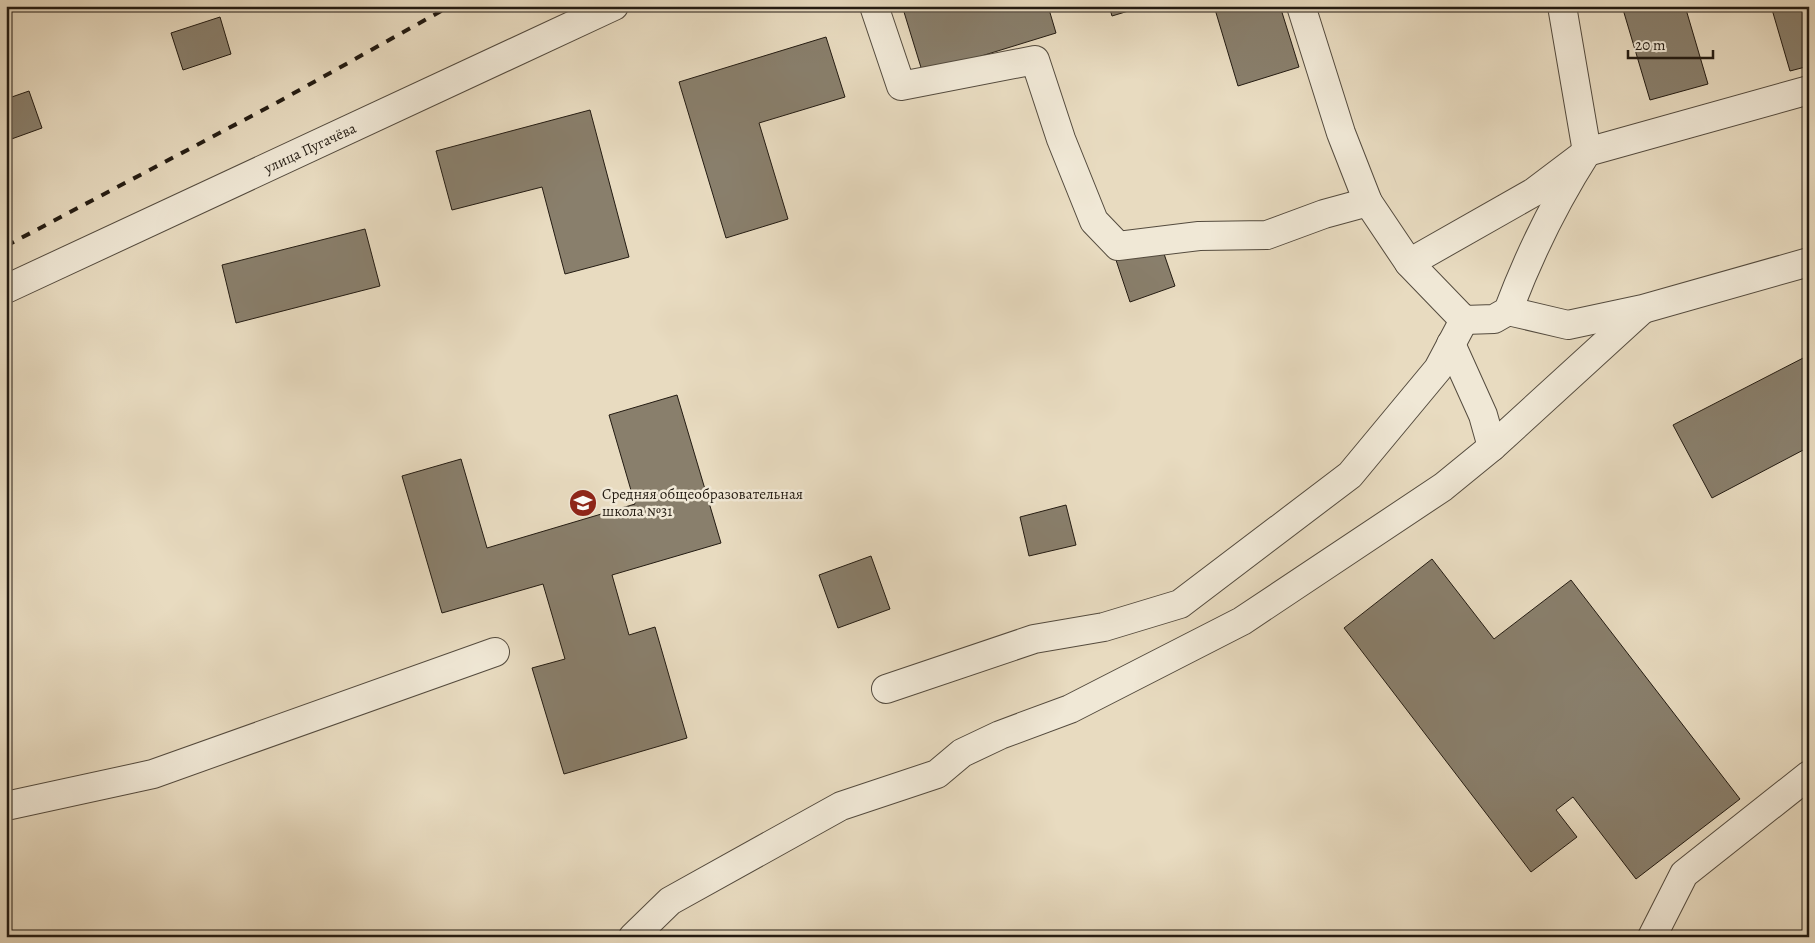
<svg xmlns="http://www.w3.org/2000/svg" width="1815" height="943" font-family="Alegreya,serif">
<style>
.building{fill:#897f6c;stroke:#231b12}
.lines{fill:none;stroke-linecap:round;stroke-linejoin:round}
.minor-casing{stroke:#544b3e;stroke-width:30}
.minor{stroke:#f0e8d6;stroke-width:28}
.rail{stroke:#231b12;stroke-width:4;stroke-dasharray:9 9;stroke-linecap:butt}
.labels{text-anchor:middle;stroke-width:5;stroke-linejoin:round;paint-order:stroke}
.street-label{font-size:15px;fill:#231b12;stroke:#f0e8d6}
.poi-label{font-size:15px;fill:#231b12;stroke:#f0e8d6;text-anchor:start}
</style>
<rect width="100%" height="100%" fill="#e8dbc0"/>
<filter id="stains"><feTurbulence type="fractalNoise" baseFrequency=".004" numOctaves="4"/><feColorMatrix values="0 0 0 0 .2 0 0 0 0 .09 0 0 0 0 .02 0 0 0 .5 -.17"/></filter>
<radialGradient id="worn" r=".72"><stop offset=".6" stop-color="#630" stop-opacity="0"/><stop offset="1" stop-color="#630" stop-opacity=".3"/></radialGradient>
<!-- building -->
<g class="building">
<polygon points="923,6 1048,6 1056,33 923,74 904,12"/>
<polygon points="1109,6 1145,6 1112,16"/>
<polygon points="1214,6 1280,6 1299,67 1238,86"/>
<polygon points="1622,6 1685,6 1708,84 1650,100"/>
<polygon points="1771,6 1809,6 1809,66 1790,71"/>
<polygon points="220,17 231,54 183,70 171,33"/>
<polygon points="826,37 845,97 759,123 788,219 726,238 679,82"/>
<polygon points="29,91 42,128 6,141 6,99"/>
<polygon points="590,110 629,257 565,274 542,187 452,210 436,151"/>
<polygon points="365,229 380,286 236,323 222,265"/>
<polygon points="1161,245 1175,286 1130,302 1116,260"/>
<polygon points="1809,355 1809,447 1712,498 1673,425"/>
<polygon points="677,395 721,543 612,575 629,635 655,627 687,738 564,774 532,668 565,659 543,584 442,613 402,476 461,459 487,548 635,504 609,415"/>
<polygon points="1066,505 1076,545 1029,556 1020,517"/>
<polygon points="871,556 890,609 838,628 819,575"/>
<polygon points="1432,559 1494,639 1571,580 1740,799 1636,879 1573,797 1556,810 1577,837 1531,872 1344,628"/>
</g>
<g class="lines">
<defs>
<g id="minor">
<polyline points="874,6 901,86 1035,60 1061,139 1094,221 1118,246 1199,236 1267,235 1324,214 1368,202"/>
<polyline points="1301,6 1341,133 1368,202 1409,263 1534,192 1587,152 1809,90"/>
<path d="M1409 263 1464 320 1494 319 1508 311C1529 255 1555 202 1587 152L1562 6"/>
<polyline points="6,289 614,6"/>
<polyline points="1508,311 1568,325 1643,309 1809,262"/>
<polyline points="1492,447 1642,310"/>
<polyline points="886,689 1034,639 1104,627 1180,604 1350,475 1438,369 1464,320"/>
<polyline points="6,806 153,774 495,652"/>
<polyline points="633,937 670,901 841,806 937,774 962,753 1000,735 1070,709 1242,621 1443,487 1492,447 1483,415 1451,344"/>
<polyline points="1652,937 1684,874 1809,775"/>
</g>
</defs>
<!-- minor casing -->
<use href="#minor" class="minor-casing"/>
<!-- minor -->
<use href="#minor" class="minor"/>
<!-- rail -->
<polyline class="rail" points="6,246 278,102 450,6"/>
</g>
<!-- icons -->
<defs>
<symbol id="school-disc" viewBox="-11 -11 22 22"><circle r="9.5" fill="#8f2418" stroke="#f0e8d6"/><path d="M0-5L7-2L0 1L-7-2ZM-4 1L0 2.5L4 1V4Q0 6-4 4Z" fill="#fff"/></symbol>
</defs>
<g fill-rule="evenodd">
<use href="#school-disc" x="567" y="487" width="32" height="32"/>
</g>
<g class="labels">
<!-- street labels -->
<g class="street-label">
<text transform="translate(310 148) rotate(-25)" y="5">улица Пугачёва</text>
</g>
<!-- poi labels -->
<g class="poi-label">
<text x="602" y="499">Средняя общеобразовательная<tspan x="602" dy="17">школа №31</tspan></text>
</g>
</g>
<!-- margin -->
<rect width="1815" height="943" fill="none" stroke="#e8dbc0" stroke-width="25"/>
<rect x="8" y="8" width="1800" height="928" fill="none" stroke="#231b12" stroke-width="2.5"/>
<rect x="12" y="12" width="1790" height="918" fill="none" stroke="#231b12"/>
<!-- scale -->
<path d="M1628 50v8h85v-8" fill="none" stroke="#231b12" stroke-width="2.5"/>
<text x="1635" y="50" font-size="15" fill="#231b12" stroke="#f0e8d6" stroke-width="4" paint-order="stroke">20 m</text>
<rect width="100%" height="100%" filter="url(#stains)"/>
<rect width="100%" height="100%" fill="url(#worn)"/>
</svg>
